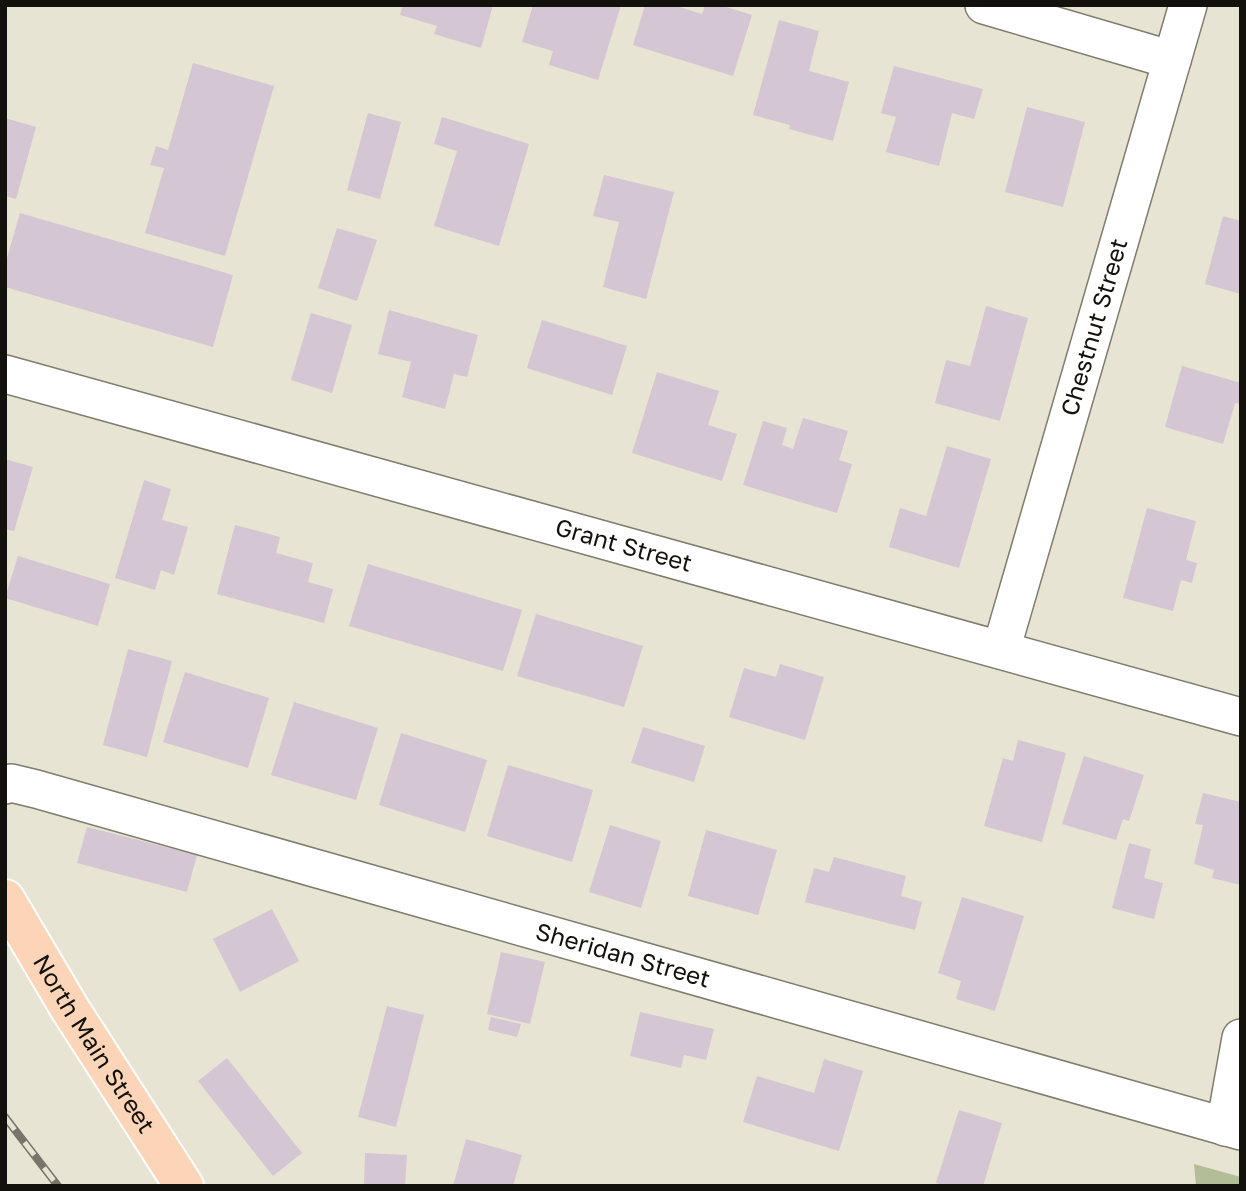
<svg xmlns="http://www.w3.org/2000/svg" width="1246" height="1191" font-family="'Golos Text',sans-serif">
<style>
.green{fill:#b3be99}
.building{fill:#d4c6d2}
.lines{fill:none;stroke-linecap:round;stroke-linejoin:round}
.street-casing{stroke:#7f7c6d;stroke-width:40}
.primary-casing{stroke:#fff;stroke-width:42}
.street{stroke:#fff;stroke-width:37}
.primary{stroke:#fcd5b8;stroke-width:38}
.rail-casing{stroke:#78756b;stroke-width:8}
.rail{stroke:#e8e4d4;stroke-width:5;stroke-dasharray:16;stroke-linecap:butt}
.labels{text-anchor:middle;stroke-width:5;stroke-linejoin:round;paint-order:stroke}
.street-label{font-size:24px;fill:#13110c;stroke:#e8e4d4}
</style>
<rect width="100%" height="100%" fill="#e8e4d4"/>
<!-- green -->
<polygon class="green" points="1194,1164 1241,1177 1241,1186 1196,1186"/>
<!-- building -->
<g class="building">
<polygon points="403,5 493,5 481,48 434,34 437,26 400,15"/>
<polygon points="533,5 621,5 598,80 549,65 553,51 522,42"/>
<polygon points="645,5 673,5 702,14 705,5 720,5 752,15 733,76 633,45"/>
<polygon points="779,20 819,31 809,71 849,82 833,141 789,129 790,125 753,115"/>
<polygon points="193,63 274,86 225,256 145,233 164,168 150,165 156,146 168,150"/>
<polygon points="894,66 983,89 974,119 952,113 939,166 886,152 896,117 881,113"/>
<polygon points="1027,107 1085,122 1063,207 1005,192"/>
<polygon points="368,113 401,122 380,199 347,190"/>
<polygon points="442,117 529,144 499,246 434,226 457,151 434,144"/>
<polygon points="5,118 36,127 16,199 5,196"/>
<polygon points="604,175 674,192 646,299 603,287 619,222 593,216"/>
<polygon points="20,213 233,275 213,347 5,287 5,265"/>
<polygon points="1223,216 1241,221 1241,294 1205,284"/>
<polygon points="337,228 377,240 357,301 318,288"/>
<polygon points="986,306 1028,318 1000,421 935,403 946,360 970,366"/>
<polygon points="389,310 478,335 467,377 454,374 445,409 402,397 411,362 378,354"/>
<polygon points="311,313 352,325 332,393 291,380"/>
<polygon points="542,320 627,346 612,395 527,368"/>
<polygon points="1182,366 1241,383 1241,404 1235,403 1223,444 1165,427"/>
<polygon points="657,372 719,391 708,425 737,434 722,481 632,453"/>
<polygon points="803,418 848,431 839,460 852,464 837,513 743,485 763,421 787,428 782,445 793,449"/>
<polygon points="947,446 991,459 959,568 889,547 900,508 926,516"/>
<polygon points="5,459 33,467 14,531 5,529"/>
<polygon points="144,480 171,489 162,520 188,527 174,575 161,570 155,590 115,578"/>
<polygon points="1147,508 1196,521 1186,560 1197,563 1192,583 1181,580 1173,611 1123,598"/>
<polygon points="235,525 280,537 276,553 313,563 308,582 333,589 324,623 217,594"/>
<polygon points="18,556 110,584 98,626 5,598"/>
<polygon points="368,564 522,610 503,671 349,626"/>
<polygon points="536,614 643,646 624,707 517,676"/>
<polygon points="128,649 172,661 147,757 103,745"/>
<polygon points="780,664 824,677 805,740 729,717 744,668 776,677"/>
<polygon points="185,672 269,698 248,768 163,742"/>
<polygon points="294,702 378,728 356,800 271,775"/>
<polygon points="643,727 705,746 694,782 631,763"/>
<polygon points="401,733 487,760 465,832 379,805"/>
<polygon points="1018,740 1066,753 1042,842 984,826 1003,758 1013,761"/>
<polygon points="1084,756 1144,775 1129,821 1123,819 1116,840 1062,824"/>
<polygon points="508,765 593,790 572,862 487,836"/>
<polygon points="1203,793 1241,802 1241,885 1212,878 1214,870 1194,864 1203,825 1195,824"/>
<polygon points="610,825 661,841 641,908 589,892"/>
<polygon points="87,827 197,855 187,892 77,863"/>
<polygon points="706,830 777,850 758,915 688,896"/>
<polygon points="1129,843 1151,849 1144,878 1163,883 1154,919 1112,908"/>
<polygon points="834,857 906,876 901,896 922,902 915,930 805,902 814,868 829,872"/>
<polygon points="962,897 1024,916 995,1011 956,999 961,981 938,973"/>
<polygon points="272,909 299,961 240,992 213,939"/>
<polygon points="501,952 545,962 530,1024 487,1014"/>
<polygon points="387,1006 424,1015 396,1127 358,1117"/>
<polygon points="640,1012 714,1029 706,1060 684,1055 681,1068 630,1056"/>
<polygon points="491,1017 521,1024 517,1037 488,1030"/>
<polygon points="227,1058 302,1153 273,1176 198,1081"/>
<polygon points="824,1059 863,1071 839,1151 743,1122 757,1076 814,1093"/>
<polygon points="959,1110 1002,1123 983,1186 945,1186 936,1183"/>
<polygon points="466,1139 522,1155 513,1186 453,1186"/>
<polygon points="365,1153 407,1155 405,1186 364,1186"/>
</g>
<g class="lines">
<defs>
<g id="street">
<polyline points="984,5 1172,60"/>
<path id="s1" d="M5 374 1241 717"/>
<path id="s2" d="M1001 650 1188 5"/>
<path id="s3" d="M5 785 11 783 36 789 1241 1131"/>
<polyline points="1225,1127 1241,1038"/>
</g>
<g id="primary">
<path id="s4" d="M5 899 70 1009 184 1186"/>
</g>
</defs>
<!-- street casing -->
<use href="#street" class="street-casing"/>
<!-- primary casing -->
<use href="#primary" class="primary-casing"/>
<!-- street -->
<use href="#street" class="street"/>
<!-- primary -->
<use href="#primary" class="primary"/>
<defs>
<polyline id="rail" points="5,1117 58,1186"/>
</defs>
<!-- rail casing -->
<use href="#rail" class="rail-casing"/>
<!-- rail -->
<use href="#rail" class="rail"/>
</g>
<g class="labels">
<!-- street labels -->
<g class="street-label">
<text dy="8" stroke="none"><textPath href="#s2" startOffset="336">Chestnut Street</textPath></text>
<text dy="8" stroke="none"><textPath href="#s1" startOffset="642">Grant Street</textPath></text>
<text dy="8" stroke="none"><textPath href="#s3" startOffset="642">Sheridan Street</textPath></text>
<text dy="8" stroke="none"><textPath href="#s4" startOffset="170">North Main Street</textPath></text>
</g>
</g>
<!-- border -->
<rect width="1246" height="1191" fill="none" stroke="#13110c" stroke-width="14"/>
</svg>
